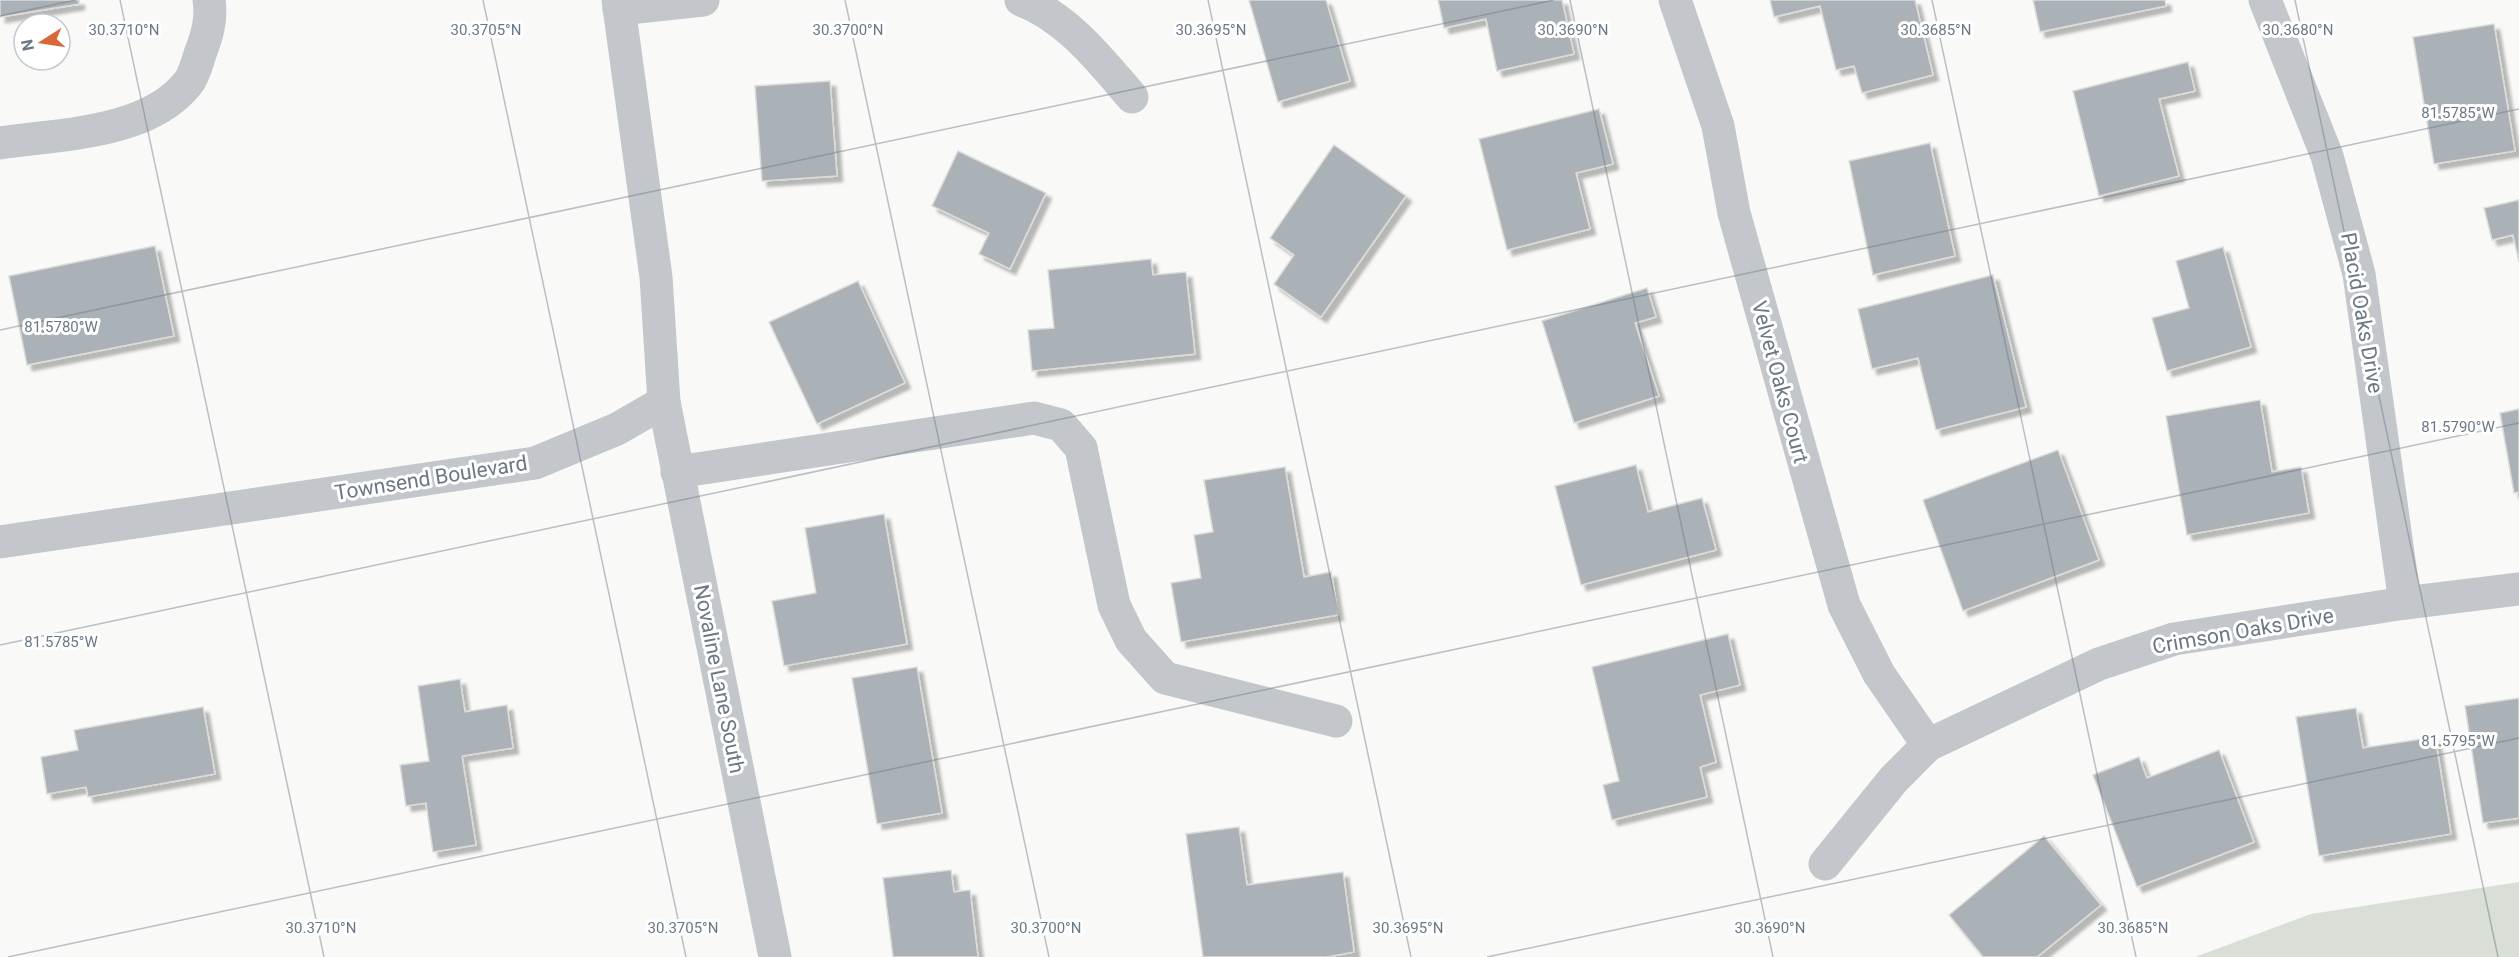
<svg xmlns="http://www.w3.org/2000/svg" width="2519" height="957" font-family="Roboto,sans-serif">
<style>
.green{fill:#d9ded6}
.building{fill:#aab1b7;stroke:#dbdbd9;stroke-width:1.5;filter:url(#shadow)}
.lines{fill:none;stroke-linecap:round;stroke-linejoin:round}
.minor{stroke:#c3c6ca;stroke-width:33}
.ticks{fill:none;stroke:#6a7886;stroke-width:1.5;stroke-opacity:0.45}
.labels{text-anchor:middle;stroke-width:6;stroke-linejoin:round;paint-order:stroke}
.street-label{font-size:21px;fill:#6a7886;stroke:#fff}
.ticks-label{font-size:15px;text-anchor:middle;fill:#6a7886;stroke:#fff;stroke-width:6;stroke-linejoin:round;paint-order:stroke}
</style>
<defs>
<filter id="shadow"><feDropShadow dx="5.5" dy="5.5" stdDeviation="1.5" flood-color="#0004"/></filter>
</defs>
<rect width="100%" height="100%" fill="#f9f9f7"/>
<!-- green -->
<polygon class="green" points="2519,882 2519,957 2195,957 2311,914"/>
<!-- building -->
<g class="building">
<polygon points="0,0 79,0 79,4 0,17"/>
<polygon points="1249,0 1326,0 1350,81 1278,102"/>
<polygon points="1438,0 1562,0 1574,54 1497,71 1486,19 1444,28"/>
<polygon points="1770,0 1915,0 1933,75 1862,93 1854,66 1836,70 1820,6 1774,17"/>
<polygon points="2033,0 2165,0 2166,6 2040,32"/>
<polygon points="2494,24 2515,151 2434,164 2413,37"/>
<polygon points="2188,62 2195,91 2159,99 2179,176 2099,196 2073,91"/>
<polygon points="830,81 837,176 762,181 755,86"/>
<polygon points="1599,109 1613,164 1576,173 1590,229 1507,250 1479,139"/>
<polygon points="1930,143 1955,256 1873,275 1849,161"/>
<polygon points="1334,145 1406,196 1321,317 1274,284 1294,255 1270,238"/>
<polygon points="958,151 1046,193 1010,269 979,254 989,233 932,206"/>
<polygon points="2519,200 2519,262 2513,235 2492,240 2484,208"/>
<polygon points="155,246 174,336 27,365 9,276"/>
<polygon points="2223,247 2251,347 2167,371 2152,318 2189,308 2176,261"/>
<polygon points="1151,259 1153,275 1186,272 1195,354 1032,371 1028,330 1054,328 1048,270"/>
<polygon points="1993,275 2026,407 1936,430 1918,358 1872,369 1858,309"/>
<polygon points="858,281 905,383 817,424 769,322"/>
<polygon points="1647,288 1656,317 1635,323 1659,396 1574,423 1542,321"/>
<polygon points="2260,400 2272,472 2301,467 2309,513 2187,535 2166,416"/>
<polygon points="2519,409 2519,492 2514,493 2500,413"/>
<polygon points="2058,450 2099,560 1963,611 1923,500"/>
<polygon points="1636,465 1648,512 1702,498 1716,550 1581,585 1555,486"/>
<polygon points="1285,467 1304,577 1331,572 1338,615 1181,642 1171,583 1201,578 1194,535 1213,532 1204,480"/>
<polygon points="884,514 907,644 784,666 772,601 816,593 805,528"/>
<polygon points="1728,634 1740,685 1700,695 1716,762 1700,767 1707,797 1612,820 1603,785 1619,781 1592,667"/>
<polygon points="917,667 942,813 877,824 852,678"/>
<polygon points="460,679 465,712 507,705 513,748 462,756 476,845 433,852 426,803 406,806 400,765 429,761 418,686"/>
<polygon points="2519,698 2519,818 2483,823 2465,706"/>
<polygon points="203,707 215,774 88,797 86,787 47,794 41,757 78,750 74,730"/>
<polygon points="2356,708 2363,748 2435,737 2451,834 2319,856 2296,717"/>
<polygon points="2219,750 2254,842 2137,887 2093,775 2139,757 2147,778"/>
<polygon points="1239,827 1247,885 1343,872 1354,952 1327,957 1203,957 1186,834"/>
<polygon points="2044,836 2101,905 2037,957 1983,957 1949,915"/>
<polygon points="951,870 954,892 970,890 978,957 893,957 883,878"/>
</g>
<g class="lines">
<!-- minor -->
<g class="minor">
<polyline points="618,0 656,277 664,402 775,957"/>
<path d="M1021 0C1067 17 1101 61 1132 97"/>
<polyline points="1675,0 1718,126 1734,213 1844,605 1879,674 1928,745"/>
<polyline points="2265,0 2327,156 2359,274 2405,603"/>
<polyline points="619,9 703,0"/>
<path d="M0 143C60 134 148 134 188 83 194 76 197 63 200 54 207 36 212 19 209 0"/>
<polyline points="677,472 1034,418 1061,425 1081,448 1114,605 1131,640 1165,678 1336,721"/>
<polyline points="0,542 535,463 617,429 664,402"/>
<polyline points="1825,864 1894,779 1928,745 2099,664 2174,639 2405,603 2519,589"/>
</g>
</g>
<!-- ticks -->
<path class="ticks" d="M120 0 324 957M483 0 686 957M845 0 1049 957M1208 0 1411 957M1570 0 1773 957M1932 0 2136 957M2295 0 2498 957M0 16 76 0M0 330 1554 0M0 645 2519 109M8 957 2519 423M1487 957 2519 738"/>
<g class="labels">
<!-- street labels -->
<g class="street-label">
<text transform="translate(2362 313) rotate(80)" y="7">Placid Oaks Drive</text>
<text transform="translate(1780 382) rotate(75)" y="7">Velvet Oaks Court</text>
<text transform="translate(431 478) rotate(-9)" y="7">Townsend Boulevard</text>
<text transform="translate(2243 631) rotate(-10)" y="7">Crimson Oaks Drive</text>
<text transform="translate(719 679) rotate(79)" y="7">Novaline Lane South</text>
</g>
</g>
<g class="ticks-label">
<text x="124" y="35">30.3710°N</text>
<text x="486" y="35">30.3705°N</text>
<text x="848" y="35">30.3700°N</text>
<text x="1211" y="35">30.3695°N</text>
<text x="1573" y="35">30.3690°N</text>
<text x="1936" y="35">30.3685°N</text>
<text x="2298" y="35">30.3680°N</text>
<text x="2458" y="118">81.5785°W</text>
<text x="61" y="332">81.5780°W</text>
<text x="2458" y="432">81.5790°W</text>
<text x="61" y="647">81.5785°W</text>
<text x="2458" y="746">81.5795°W</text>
<text x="321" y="933">30.3710°N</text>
<text x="683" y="933">30.3705°N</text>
<text x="1046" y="933">30.3700°N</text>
<text x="1408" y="933">30.3695°N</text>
<text x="1770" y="933">30.3690°N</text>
<text x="2133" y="933">30.3685°N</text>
</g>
<!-- north arrow -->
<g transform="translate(42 42) rotate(258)"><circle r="28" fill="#ffffff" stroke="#c3c9cf" stroke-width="1.5"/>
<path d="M0-4.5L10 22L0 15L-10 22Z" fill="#d86838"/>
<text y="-9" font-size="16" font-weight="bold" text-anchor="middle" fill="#6a7886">N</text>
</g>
</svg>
